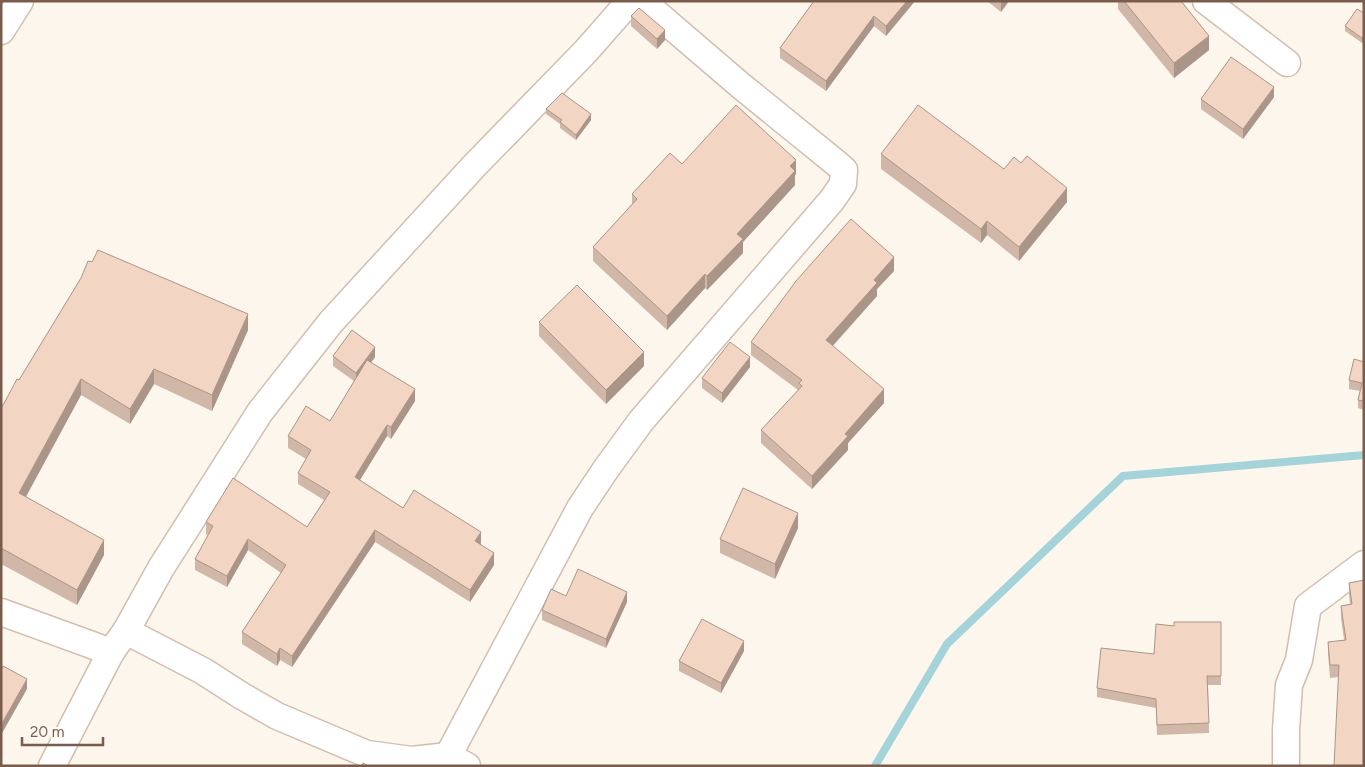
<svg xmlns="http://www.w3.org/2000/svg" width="1365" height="767" font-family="Figtree,sans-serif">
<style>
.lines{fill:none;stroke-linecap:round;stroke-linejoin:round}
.stream{stroke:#a5d3da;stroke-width:8}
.minor-casing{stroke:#d1beb0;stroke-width:29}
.minor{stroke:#fff;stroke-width:26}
.wall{fill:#d1b7a8}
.shaded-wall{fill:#aa9588}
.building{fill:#f3d5c3;stroke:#aa9588}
</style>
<rect width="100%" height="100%" fill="#fdf6ec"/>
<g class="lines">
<!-- stream -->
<polyline class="stream" points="875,766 947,644 1123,476 1364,455"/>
<defs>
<g id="minor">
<polyline points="1206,1 1287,63"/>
<polyline points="1,31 20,1"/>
<polyline points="1,612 111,652"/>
<polyline points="126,631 203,671 242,696 277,716 367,754 412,760 448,756 467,766"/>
<polyline points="448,756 580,508 606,469 641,421 832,200 843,184 844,170 836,163 740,85 642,1"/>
<polyline points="52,766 111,652 126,631 161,568 260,412 331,322 475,165 586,51 630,1"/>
<polyline points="1286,766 1286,730 1289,685 1299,660 1308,606 1364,564"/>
</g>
</defs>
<!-- minor casing -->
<use href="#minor" class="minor-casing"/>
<!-- minor -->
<use href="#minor" class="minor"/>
</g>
<!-- wall -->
<g class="wall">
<polygon points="814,1 915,1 886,36 874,26 826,91 780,58 780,48"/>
<polygon points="987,1 1009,1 1001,12"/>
<polygon points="1118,1 1181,1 1209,50 1174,78 1118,9"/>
<polygon points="1364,13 1364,40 1362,43 1345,31 1345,26"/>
<polygon points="631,16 665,40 657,49 631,26"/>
<polygon points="1274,97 1243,139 1201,109 1201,99"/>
<polygon points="546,109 591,120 576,140 560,128 560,124 546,114"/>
<polygon points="881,154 1004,169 1067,202 1019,261 987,235 981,243 881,169"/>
<polygon points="682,164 796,174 795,175 795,185 743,242 743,253 707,290 705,288 667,330 593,261 593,247 632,204 632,194"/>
<polygon points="92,262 248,330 212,411 154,384 130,424 81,395 26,497 104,555 77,605 1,564 1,409"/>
<polygon points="894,271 877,289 877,296 833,346 884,403 848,443 848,450 812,489 761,443 761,430 798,390 751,355 751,342"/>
<polygon points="539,322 644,366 606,404 539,336"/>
<polygon points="333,356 375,357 371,363 415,401 391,439 387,436 360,480 403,508 481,543 480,545 494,565 470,602 375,542 292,667 280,660 277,666 242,644 242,632 281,573 248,550 227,587 195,570 195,559 208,535 206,534 206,522 307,527 324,500 298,484 298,473 306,459 288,448 288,436 330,421 354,381 333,366"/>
<polygon points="1364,362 1364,410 1358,408 1358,400 1360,391 1349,389 1349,380"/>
<polygon points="750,367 722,403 702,388 702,378"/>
<polygon points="798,528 775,579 720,553 720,539"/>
<polygon points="1364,580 1338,677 1330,678 1328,654 1328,642 1344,640 1341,618 1341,606 1350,604 1349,595 1349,583"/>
<polygon points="566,596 627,602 606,648 542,620 542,610"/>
<polygon points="1221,622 1221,685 1208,685 1209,733 1157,735 1156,708 1097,697 1097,688 1154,654 1174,626"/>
<polygon points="744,651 721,693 679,671 679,661"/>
</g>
<!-- shaded-wall -->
<g class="shaded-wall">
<polygon points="907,1 915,1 886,36 886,26"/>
<polygon points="1001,1 1009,1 1001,12"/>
<polygon points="874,16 874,26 826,91 826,81"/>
<polygon points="665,30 665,40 657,49 657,39"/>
<polygon points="1364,35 1364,40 1362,43 1362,38"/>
<polygon points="1209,36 1209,50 1174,78 1174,63"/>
<polygon points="1274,87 1274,97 1243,139 1243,129"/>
<polygon points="591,114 591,120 576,140 576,135"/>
<polygon points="796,160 796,174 795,175 795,185 743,242 743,253 707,290 707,276 737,234 790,166"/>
<polygon points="1067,188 1067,202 1019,261 1019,247"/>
<polygon points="987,221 987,235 981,243 981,229"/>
<polygon points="894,257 894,271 877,289 877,296 826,353 826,340 874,280"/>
<polygon points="705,274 705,288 667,330 667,316"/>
<polygon points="248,314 248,330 212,411 212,395"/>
<polygon points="375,347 375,357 356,382 356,373"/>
<polygon points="644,352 644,366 606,404 606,390"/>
<polygon points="750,357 750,367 722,403 722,393"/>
<polygon points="154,369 154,384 130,424 130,409"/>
<polygon points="81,379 81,395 19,509 19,493"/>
<polygon points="415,389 415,401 391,439 391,427"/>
<polygon points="884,389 884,403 848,443 848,450 812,489 812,476 845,434"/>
<polygon points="387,425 387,436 355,488 355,477"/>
<polygon points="798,513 798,528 775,579 775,564"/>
<polygon points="375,530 375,542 292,667 292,656"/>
<polygon points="481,532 481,543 475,553 475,541"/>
<polygon points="248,539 248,550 227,587 227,576"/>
<polygon points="104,540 104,555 77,605 77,590"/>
<polygon points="494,553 494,565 470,602 470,590"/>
<polygon points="627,592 627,602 606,648 606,639"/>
<polygon points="744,641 744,651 721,693 721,683"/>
<polygon points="280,648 280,660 277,666 277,654"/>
<polygon points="27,679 27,689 1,735 1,725"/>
</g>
<!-- building -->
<g class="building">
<polygon points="814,1 907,1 886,26 874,16 826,81 780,48"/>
<polygon points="1124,1 1181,1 1209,36 1174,63"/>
<polygon points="639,8 665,30 657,39 631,16"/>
<polygon points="1357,9 1364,13 1364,35 1362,38 1345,26"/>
<polygon points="1231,57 1274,87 1243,129 1201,99"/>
<polygon points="562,93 591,114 576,135 560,122 562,120 546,109"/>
<polygon points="736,105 796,160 790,166 795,171 737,234 743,239 707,276 705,274 667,316 593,247 637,199 632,194 670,153 682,164"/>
<polygon points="918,105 1004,169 1014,157 1021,163 1027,156 1067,188 1019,247 987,221 981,229 881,154"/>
<polygon points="851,219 894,257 874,280 877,283 826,340 884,389 845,434 848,436 812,476 761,430 802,386 799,383 802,380 751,342 796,281"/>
<polygon points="98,250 248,314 212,395 154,369 130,409 81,379 19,493 104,540 77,590 1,548 1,409 17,379 19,380 81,278 88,261 92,262"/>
<polygon points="577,285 644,352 606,390 539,322"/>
<polygon points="352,330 375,347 356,373 333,356"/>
<polygon points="730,342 750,357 722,393 702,378"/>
<polygon points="1354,359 1364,362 1364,401 1358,400 1362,383 1349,380"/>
<polygon points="367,360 415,389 391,427 387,425 355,477 403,508 414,490 481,532 475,541 494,553 470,590 375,530 292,656 280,648 277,654 242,632 286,565 248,539 227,576 195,559 213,526 206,522 233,478 307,527 330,492 298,473 311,450 288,436 306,406 330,421"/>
<polygon points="743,488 798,513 775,564 720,539"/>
<polygon points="578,569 627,592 606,639 542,610 551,589 566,596"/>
<polygon points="1364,580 1364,766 1334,766 1339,665 1330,665 1328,642 1346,640 1341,606 1352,604 1349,583"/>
<polygon points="702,619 744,641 721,683 679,661"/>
<polygon points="1174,622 1221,622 1221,676 1207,676 1209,723 1157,725 1156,699 1097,688 1101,648 1154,654 1156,624 1174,626"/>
<polygon points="3,666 27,679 1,725 1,670"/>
<polygon points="363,763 368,766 362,766"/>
</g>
<!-- border -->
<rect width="1365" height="767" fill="none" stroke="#7a5c4d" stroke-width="5"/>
<!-- scale -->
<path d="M22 737v8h81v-8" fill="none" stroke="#7a5c4d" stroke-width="2.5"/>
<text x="30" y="737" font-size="15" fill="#7a5c4d" stroke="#fffaf3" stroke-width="4" paint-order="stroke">20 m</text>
</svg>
